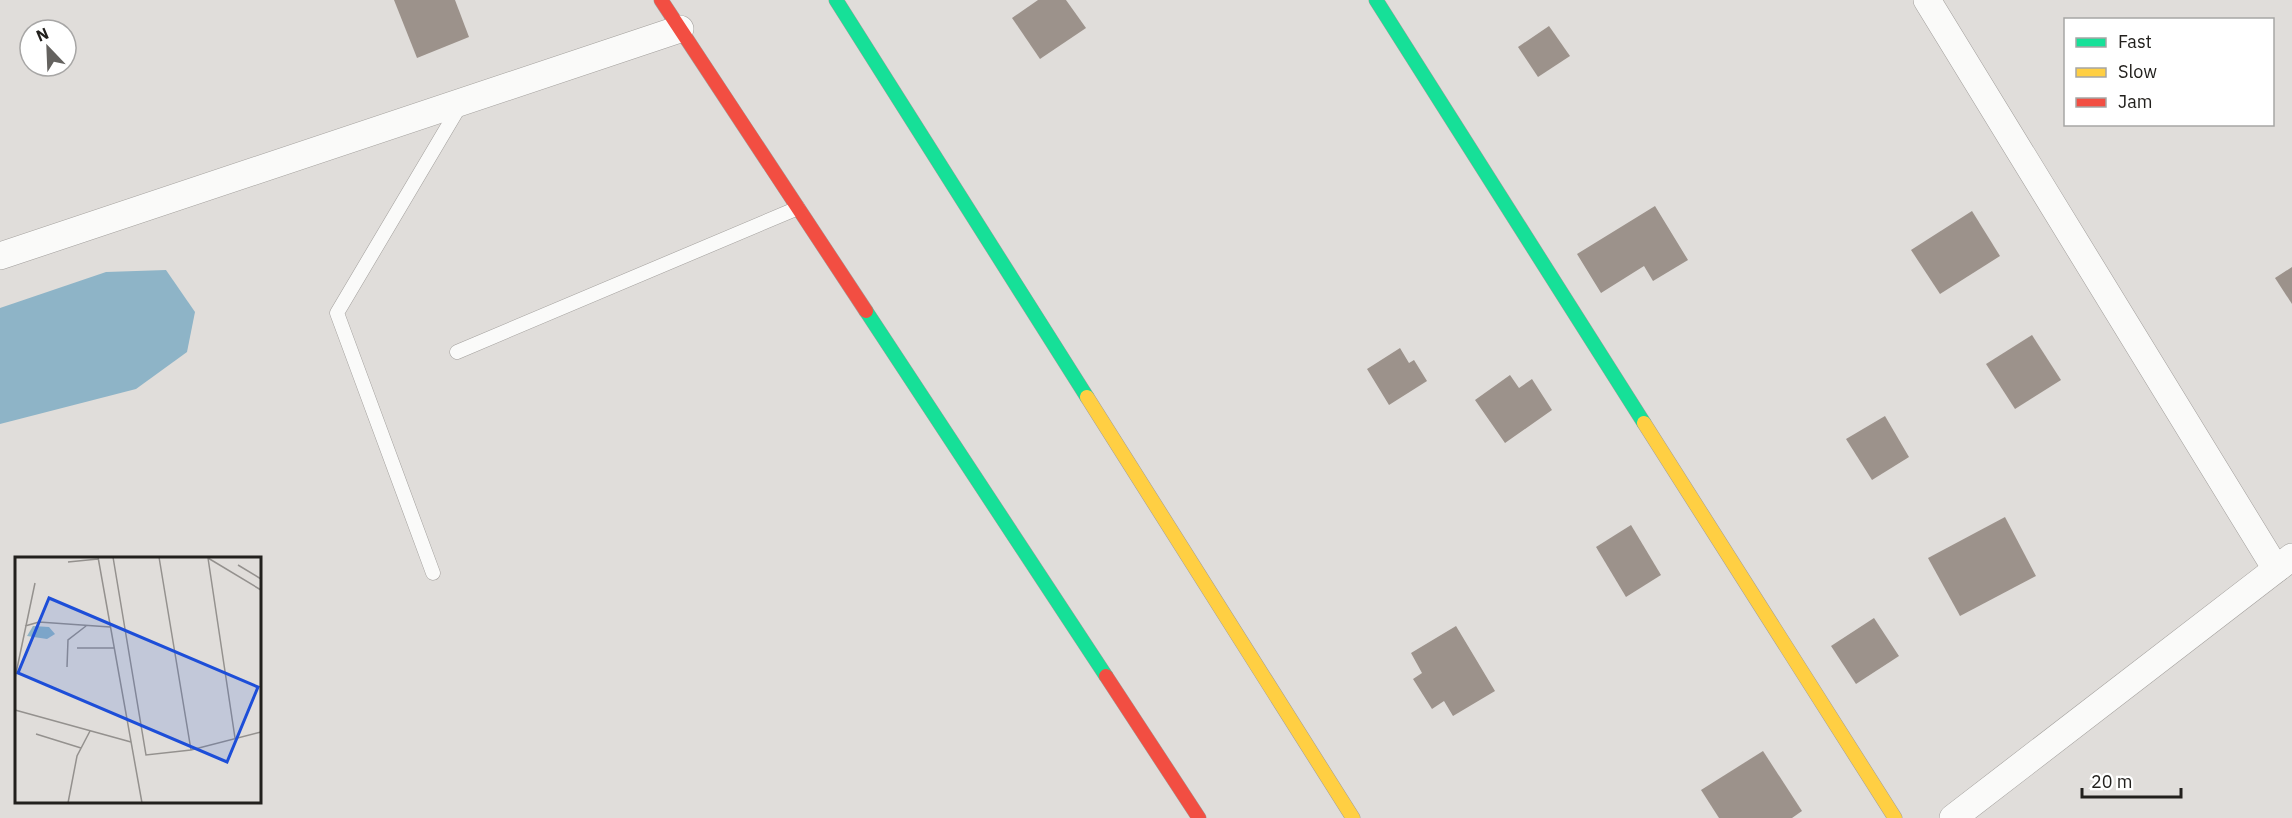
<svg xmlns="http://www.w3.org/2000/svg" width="2292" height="818" font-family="'IBM Plex Sans',sans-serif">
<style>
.water{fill:#8eb4c7}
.building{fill:#9c928b}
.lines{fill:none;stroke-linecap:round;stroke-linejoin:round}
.lane-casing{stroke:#a19e9b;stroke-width:15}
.street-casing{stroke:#a19e9b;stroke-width:28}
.fast-casing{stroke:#a19e9b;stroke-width:15}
.slow-casing{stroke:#a19e9b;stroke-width:15}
.jam-casing{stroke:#a19e9b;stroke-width:15}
.lane{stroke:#fafaf9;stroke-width:14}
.street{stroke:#fafaf9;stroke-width:27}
.fast{stroke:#16e098;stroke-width:14}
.slow{stroke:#ffcf43;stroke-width:14}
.jam{stroke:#f24e42;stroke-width:14}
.inset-road{fill:none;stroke:#94918e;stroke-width:1.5}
.view{fill:#1d4ed8;fill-opacity:0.15;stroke:#1d4ed8;stroke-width:3}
.inset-edge{fill:none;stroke:#22201d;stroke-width:3}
</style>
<rect width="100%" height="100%" fill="#e0ddda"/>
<!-- water -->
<polygon class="water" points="166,270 195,312 187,352 136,389 0,424 0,308 106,272"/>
<!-- building -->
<g class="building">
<polygon points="394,0 455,0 469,37 417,58"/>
<polygon points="1038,0 1066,0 1086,28 1040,59 1012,18"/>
<polygon points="1549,26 1570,56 1538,77 1518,47"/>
<polygon points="1655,206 1688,260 1653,281 1644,266 1601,293 1577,254"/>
<polygon points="1972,211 2000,256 1940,294 1911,250"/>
<polygon points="2292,267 2292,304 2275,278"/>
<polygon points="2032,335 2061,380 2015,409 1986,364"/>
<polygon points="1400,348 1409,363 1414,360 1427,381 1389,405 1367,369"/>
<polygon points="1510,375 1519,388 1532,379 1552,410 1505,443 1475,400"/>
<polygon points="1885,416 1909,457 1872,480 1846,439"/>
<polygon points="2005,517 2036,576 1960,616 1928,558"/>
<polygon points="1631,525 1661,575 1626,597 1596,547"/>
<polygon points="1874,618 1899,656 1856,684 1831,646"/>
<polygon points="1456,626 1495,691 1453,716 1444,701 1432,709 1413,679 1422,673 1411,653"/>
<polygon points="1763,751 1802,811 1792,818 1719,818 1701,790"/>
</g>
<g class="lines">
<defs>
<g id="lane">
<polyline points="457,352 798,208"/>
<polyline points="433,573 337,313 461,104"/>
</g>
<g id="street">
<polyline points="1927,0 2276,569"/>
<polyline points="0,256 680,29"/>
<polyline points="1953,818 2292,557"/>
</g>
<g id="fast">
<polyline points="836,0 1087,397"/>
<polyline points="1376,0 1644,423"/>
<polyline points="866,311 1106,676"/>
</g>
<g id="slow">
<polyline points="1087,397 1353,818"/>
<polyline points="1644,423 1895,818"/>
</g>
<g id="jam">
<polyline points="661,0 866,311"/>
<polyline points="1106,676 1199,818"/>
</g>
</defs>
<!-- lane casing -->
<use href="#lane" class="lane-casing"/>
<!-- street casing -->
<use href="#street" class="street-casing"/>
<!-- fast casing -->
<use href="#fast" class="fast-casing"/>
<!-- slow casing -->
<use href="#slow" class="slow-casing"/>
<!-- jam casing -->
<use href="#jam" class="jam-casing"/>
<!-- lane -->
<use href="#lane" class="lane"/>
<!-- street -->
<use href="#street" class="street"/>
<!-- fast -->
<use href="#fast" class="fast"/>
<!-- slow -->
<use href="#slow" class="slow"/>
<!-- jam -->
<use href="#jam" class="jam"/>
</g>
<!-- overview -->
<g transform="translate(15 557)">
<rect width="246" height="246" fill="#e0ddda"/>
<path d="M18 69 34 70 40 77 32 82 12 79Z" fill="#8eb4c7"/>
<path class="inset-road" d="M83 0 127 246M98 0 131 198 176 193 246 175M144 0 176 193M193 1 220 181M193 1 246 33M53 5 83 2M223 8 246 22M10 69 24 65 95 70M62 91H99M52 110 53 83 71 69M0 121 20 26M0 153 116 185M21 177 66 191M53 246 62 199 75 174"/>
<path class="view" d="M34 41 243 130 212 205 3 116Z"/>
<rect width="246" height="246" class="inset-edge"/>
</g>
<!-- legend -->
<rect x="2064" y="18" width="210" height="108" fill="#ffffff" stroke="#a7a6a5" stroke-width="1.5"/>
<rect x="2076" y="38" width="30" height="9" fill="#16e098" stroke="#a7a6a5" stroke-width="1.5"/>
<text x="2118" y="48" font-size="18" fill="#22201d">Fast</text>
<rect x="2076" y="68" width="30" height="9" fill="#ffcf43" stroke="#a7a6a5" stroke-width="1.5"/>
<text x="2118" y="78" font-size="18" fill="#22201d">Slow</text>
<rect x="2076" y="98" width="30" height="9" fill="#f24e42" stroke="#a7a6a5" stroke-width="1.5"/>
<text x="2118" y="108" font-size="18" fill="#22201d">Jam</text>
<!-- north arrow -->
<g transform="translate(48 48) rotate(337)"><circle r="28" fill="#ffffff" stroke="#a7a6a5" stroke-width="1.5"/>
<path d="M0-4.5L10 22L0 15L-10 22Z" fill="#64625f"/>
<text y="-9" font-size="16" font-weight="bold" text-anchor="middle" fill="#22201d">N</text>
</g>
<!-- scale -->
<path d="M2082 788v9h99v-9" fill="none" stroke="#22201d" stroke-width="3"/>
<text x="2091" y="788" font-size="18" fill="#22201d" stroke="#ffffff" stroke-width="4.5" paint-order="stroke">20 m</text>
</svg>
